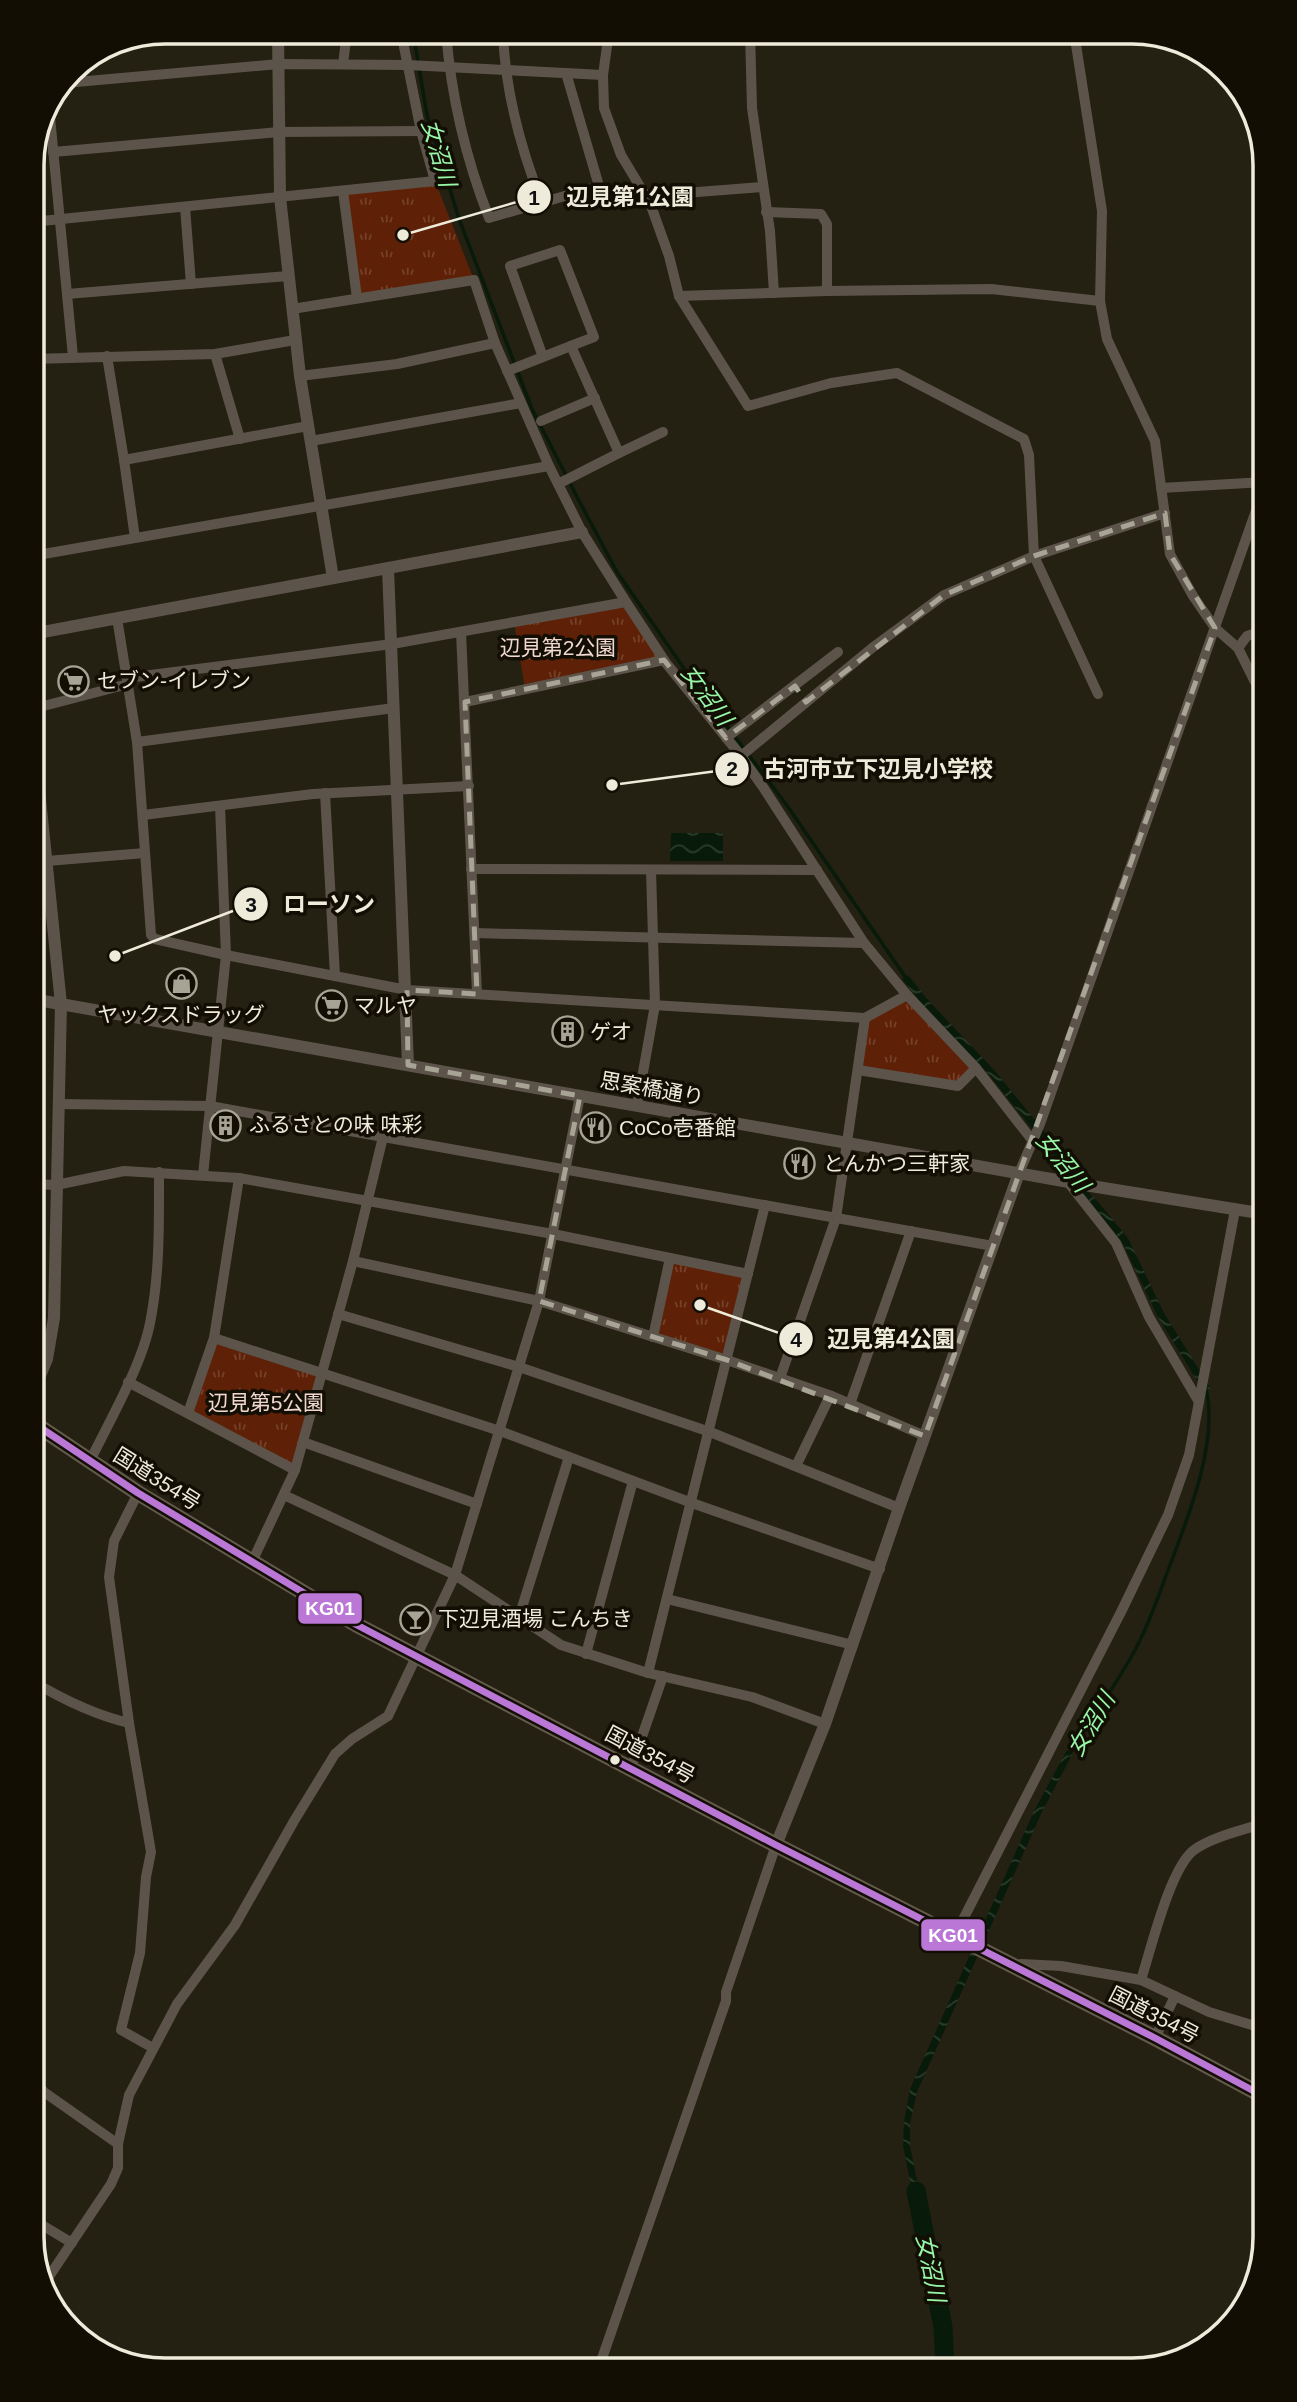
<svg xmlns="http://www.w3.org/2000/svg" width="1297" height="2402" font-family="Helvetica,'Noto Sans JP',sans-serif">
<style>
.grass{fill:url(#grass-tufts)}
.water{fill:url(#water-waves)}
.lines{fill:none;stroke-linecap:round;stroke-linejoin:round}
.stream{stroke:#081b0a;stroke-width:3.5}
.river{stroke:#081b0a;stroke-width:19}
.minor{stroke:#5c544a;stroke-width:10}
.tertiary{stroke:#5c544a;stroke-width:12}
.trunk{stroke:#645a4c;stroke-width:16}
.bus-1-casing{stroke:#120e04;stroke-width:12}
.bus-1{stroke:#ba77d6;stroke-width:7}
.marked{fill:none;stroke:#a8a495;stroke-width:5;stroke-dasharray:14 9;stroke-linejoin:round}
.bus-dot{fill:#efebdb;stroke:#120e04;stroke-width:2.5}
.labels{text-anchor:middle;stroke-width:7;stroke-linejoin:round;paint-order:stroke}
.park-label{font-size:21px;fill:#f0d8d0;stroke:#120e04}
.poi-label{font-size:21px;fill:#efebdb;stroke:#120e04;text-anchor:start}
.street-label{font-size:21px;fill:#efebdb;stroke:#120e04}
.water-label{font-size:23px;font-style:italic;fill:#97f7a6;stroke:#120e04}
.rim{fill:none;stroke:#efebdb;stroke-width:3.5}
.leader{fill:none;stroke:#efebdb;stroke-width:2.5}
.callout-dot{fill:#efebdb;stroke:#120e04;stroke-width:2.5}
.mark-label{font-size:21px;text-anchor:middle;font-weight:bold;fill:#111}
.callout-label{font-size:23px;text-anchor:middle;font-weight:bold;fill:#efebdb;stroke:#120e04;stroke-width:7;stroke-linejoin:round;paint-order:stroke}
.line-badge{stroke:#120e04;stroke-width:2.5}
.badge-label{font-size:19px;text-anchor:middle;font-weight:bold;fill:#fff}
</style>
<defs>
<pattern id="grass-tufts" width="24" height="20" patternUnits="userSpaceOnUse" patternTransform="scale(1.75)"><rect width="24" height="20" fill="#5e2107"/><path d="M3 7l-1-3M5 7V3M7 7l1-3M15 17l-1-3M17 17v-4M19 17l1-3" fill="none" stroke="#75412b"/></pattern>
<pattern id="water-waves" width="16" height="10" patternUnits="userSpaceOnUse" patternTransform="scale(1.75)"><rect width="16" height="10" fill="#081b0a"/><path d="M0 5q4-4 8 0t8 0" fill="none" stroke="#2c3c2d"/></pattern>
</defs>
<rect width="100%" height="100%" fill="#242012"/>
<!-- grass -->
<g class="grass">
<polygon points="435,181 474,280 357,298 343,191"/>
<polygon points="626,602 664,660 525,689 514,622"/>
<polygon points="907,995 976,1068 958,1086 858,1070 865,1018"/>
<polygon points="670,1258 748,1274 727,1360 653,1337"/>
<polygon points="214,1338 322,1373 295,1470 188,1413"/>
</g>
<!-- water -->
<g class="water">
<polygon points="671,833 723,833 723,861 670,861"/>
<polygon points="908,975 928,1000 995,1071 1070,1163 1065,1168 1099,1203 1128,1238 1164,1313 1211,1389 1204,1392 1158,1317 1122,1242 990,1076 922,1004 902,979"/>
<polygon points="1067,1750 1073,1753 1041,1814 917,2092 910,2123 910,2146 924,2214 917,2215 903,2146 904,2122 910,2089 1034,1811"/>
</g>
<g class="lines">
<!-- stream -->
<g class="stream">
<polyline points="413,32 427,115 459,219 532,409 577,497 617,572 690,677 788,807 906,978"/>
<polyline points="1066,1164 1078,1180"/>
<path d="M1069 1754C1089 1723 1111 1692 1130 1659 1147 1630 1158 1597 1170 1565 1188 1518 1219 1440 1206 1389"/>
</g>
<!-- river -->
<polyline class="river" points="916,2191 943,2327 945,2370"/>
<!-- minor -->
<g class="minor">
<path d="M446 32C451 95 466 159 489 218L599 186 566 73"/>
<path d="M503 32C505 92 520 147 542 203"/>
<polyline points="609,32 603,75 604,108 621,155 650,203 669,256 679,296 748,406 831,383 897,373 1024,439 1029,455 1034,556 1098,694"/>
<polyline points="750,32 752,108 770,231 774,293"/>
<polyline points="1074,32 1102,211 1100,301 1107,339 1155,441 1170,554 1193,596 1215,628 1238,648 1265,702"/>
<polyline points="343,64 347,32"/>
<polyline points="65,83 279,64 408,65 603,75"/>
<polyline points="50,117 73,357"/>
<polyline points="53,152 279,132 421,131"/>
<polyline points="343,191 357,298"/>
<polyline points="646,196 762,187"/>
<polyline points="185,207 191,284"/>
<polyline points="766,212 821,214 827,224 827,291"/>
<polyline points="32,222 435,181 421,131 401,32"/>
<polyline points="67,294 288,276"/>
<polyline points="679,296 827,291 991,289 1100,301"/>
<polyline points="292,309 474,280 495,343 549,466 582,532 626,602 666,663 741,756 763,787 864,943 907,995 976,1068 1032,1140"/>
<polyline points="571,346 619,453 663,432"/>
<polyline points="215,354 240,439"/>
<polyline points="107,356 124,460"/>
<polyline points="32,359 215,354 295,340"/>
<path d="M507 371C536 360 565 348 594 337L560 250 510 266 543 357"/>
<polyline points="300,376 397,364 495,343"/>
<polyline points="541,421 595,398"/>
<polyline points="311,441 521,403"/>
<polyline points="558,484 619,453"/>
<polyline points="1161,488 1265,482"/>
<polyline points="135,538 124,460 308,426"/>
<polyline points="32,556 549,466"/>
<polyline points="117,618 137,742 151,935 155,939 226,955 407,990 865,1018 907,995"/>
<polyline points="461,632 477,994"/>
<polyline points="1238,648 1247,636 1265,630"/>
<polyline points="127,678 392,644 626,602"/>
<polyline points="465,702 664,660"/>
<polyline points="32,709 128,684"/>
<polyline points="726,738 838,652"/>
<polyline points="137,742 394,708"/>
<polyline points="741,756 872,648 944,595 1034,556 1165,513"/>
<polyline points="325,793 335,976"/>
<polyline points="143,815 313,794 469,786"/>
<polyline points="47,861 145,853"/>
<polyline points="471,869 817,870"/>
<polyline points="475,933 864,943"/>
<polyline points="858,1070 958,1086 976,1068"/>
<polyline points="58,1104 210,1106 993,1246"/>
<polyline points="637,1106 655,1005 651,870"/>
<polyline points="1019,1173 1040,1124 1265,485"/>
<polyline points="203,1175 226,955 220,806"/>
<polyline points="1067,1181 1116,1243 1149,1317 1199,1402"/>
<polyline points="32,1184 56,1185 124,1171 239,1178 553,1234 748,1274"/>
<polyline points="353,1261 539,1301 727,1360 832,1396 925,1436"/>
<polyline points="338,1314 519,1367 710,1432 899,1508"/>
<polyline points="653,1337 670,1258"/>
<polyline points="214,1338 500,1431 692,1503 880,1569"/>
<polyline points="780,1378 836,1218 865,1018"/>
<polyline points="128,1382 295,1470"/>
<polyline points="850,1404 911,1231"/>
<polyline points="188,1413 214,1338 239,1178"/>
<polyline points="303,1442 477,1504"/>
<path d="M90 1461C109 1422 142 1365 150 1323 160 1274 159 1222 159 1172"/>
<polyline points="796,1466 830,1396"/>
<polyline points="138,1493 114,1541 109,1577 129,1723 151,1852 146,1877 140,1953 121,2030 153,2048"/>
<polyline points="284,1495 455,1575 561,1645 648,1673 752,1697 825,1724"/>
<polyline points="252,1562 295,1470 353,1261 383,1137"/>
<polyline points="667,1599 853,1645"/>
<polyline points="519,1617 569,1457"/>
<polyline points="586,1654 633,1481"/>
<polyline points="648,1673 765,1205"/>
<path d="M32 1681C62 1699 95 1715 129 1723"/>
<polyline points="631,1768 663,1676"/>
<polyline points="954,1937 1121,1612 1168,1515 1189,1455 1235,1210"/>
<polyline points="1015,1968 1021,1964 1061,1966 1141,1980 1209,2012 1265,2029"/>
<path d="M1141 1980C1151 1949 1170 1868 1194 1850 1212 1837 1240 1831 1261 1824L1265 1818"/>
<polyline points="1155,2038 1175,1996"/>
<polyline points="32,2077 44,2092 118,2144"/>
<polyline points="32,2219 72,2243"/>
<polyline points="42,2287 111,2184 118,2168 118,2144 129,2095 177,2004 235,1925 294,1821 335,1754 352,1739 388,1716 455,1575 539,1301 580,1096"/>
<polyline points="598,2370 726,2001 726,1992 776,1845"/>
</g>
<!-- tertiary -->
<g class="tertiary">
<polyline points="278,32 280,197 300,376 333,578"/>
<polyline points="388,569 408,1065"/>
<polyline points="32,634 582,532"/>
<polyline points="32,999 1091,1186 1265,1214"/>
<polyline points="32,1395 47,1359 54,1318 61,1004 32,720"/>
<polyline points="776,1845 825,1724 899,1508 1019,1173"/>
</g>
<!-- trunk -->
<polyline class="trunk" points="32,1422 138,1493 357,1625 776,1845 1155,2038 1265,2097"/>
<defs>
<polyline id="bus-1" points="32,1422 138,1493 357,1625 776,1845 1155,2038 1265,2097"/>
</defs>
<!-- bus-1 casing -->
<use href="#bus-1" class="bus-1-casing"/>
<!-- bus-1 -->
<use href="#bus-1" class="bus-1"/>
</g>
<!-- marked area -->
<path class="marked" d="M1165 513 1170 554 1215 628 925 1436 727 1360 539 1301 580 1096 408 1065 407 990 477 994 465 702 664 660 726 738 795 686 806 702 944 595 1034 556Z"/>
<!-- icons -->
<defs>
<symbol id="supermarket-ring" viewBox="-11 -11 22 22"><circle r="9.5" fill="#120e04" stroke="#a8a495" stroke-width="1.5"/><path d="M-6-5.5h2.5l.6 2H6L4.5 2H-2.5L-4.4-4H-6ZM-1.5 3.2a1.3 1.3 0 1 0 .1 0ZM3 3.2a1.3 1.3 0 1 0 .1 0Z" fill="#a8a495"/></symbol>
<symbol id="shop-ring" viewBox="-11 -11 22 22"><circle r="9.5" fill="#120e04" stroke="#a8a495" stroke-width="1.5"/><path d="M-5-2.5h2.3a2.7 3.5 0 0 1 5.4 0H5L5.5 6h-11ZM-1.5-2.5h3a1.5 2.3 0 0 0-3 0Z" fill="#a8a495"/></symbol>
<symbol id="building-ring" viewBox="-11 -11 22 22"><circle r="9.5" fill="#120e04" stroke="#a8a495" stroke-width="1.5"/><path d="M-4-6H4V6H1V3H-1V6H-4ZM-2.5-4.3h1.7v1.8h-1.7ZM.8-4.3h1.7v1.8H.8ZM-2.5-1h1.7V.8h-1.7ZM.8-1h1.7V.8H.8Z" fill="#a8a495"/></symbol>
<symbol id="restaurant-ring" viewBox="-11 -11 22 22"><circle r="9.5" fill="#120e04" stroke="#a8a495" stroke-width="1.5"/><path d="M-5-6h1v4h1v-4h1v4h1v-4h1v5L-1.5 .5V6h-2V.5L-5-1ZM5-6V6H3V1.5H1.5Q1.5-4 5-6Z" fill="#a8a495"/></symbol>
<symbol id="bar-ring" viewBox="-11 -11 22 22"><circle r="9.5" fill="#120e04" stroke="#a8a495" stroke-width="1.5"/><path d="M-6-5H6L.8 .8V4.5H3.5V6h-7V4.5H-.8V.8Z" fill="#a8a495"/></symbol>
</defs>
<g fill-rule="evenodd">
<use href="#supermarket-ring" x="56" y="664" width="35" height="35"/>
<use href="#shop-ring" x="164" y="966" width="35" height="35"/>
<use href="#supermarket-ring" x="314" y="988" width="35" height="35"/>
<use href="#building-ring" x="550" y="1014" width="35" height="35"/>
<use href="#building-ring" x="208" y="1108" width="35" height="35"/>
<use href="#restaurant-ring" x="578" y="1110" width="35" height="35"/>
<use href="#restaurant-ring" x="782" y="1146" width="35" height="35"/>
<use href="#bar-ring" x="398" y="1602" width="35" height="35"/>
</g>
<!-- markers -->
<circle class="bus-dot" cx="615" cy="1760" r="6"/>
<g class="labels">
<!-- park labels -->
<g class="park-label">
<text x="558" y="655">辺見第2公園</text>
<text x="266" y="1410">辺見第5公園</text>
</g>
<!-- poi labels -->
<g class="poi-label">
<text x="97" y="688">セブン-イレブン</text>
<text x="354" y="1013">マルヤ</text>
<text x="181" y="1022" text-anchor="middle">ヤックスドラッグ</text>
<text x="590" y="1039">ゲオ</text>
<text x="249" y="1132">ふるさとの味 味彩</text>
<text x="619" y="1135">CoCo壱番館</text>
<text x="823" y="1171">とんかつ三軒家</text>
<text x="438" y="1626">下辺見酒場 こんちき</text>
</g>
<!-- street labels -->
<g class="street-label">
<text transform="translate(652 1089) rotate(10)" y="7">思案橋通り</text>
<text transform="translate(157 1479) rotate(32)" y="7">国道354号</text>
<text transform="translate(650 1755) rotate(28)" y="7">国道354号</text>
<text transform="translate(1154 2015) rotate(27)" y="7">国道354号</text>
</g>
<!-- water labels -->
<g class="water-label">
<text transform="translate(439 153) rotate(74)" y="8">女沼川</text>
<text transform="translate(707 695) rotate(54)" y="8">女沼川</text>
<text transform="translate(1063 1162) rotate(51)" y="8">女沼川</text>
<text transform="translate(1091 1724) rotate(-59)" y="8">女沼川</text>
<text transform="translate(931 2268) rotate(79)" y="8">女沼川</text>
</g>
</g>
<!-- crop -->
<path d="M0 0H1297V2402H0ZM165 44H1132A121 121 0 0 1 1253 165V2237A121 121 0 0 1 1132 2358H165A121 121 0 0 1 44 2237V165A121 121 0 0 1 165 44Z" fill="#120e04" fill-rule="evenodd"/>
<path class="rim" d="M165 44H1132A121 121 0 0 1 1253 165V2237A121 121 0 0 1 1132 2358H165A121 121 0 0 1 44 2237V165A121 121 0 0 1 165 44Z"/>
<!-- callouts -->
<path class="leader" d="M403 235L534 197M612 785L732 769M115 956L251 904M700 1305L796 1339"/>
<g class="callout-dot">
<circle cx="403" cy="235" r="7"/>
<circle cx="612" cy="785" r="7"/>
<circle cx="115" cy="956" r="7"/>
<circle cx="700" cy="1305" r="7"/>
<circle cx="534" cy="197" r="18"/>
<circle cx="732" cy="769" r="18"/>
<circle cx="251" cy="904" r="18"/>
<circle cx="796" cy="1339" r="18"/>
</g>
<g class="mark-label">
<text x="534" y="205">1</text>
<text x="732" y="776">2</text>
<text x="251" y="912">3</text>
<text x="796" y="1347">4</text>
</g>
<g class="callout-label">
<text x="630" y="205">辺見第1公園</text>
<text x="878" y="777">古河市立下辺見小学校</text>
<text x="329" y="912">ローソン</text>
<text x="891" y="1347">辺見第4公園</text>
</g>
<g class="line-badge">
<rect x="297" y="1592" width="66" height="33" rx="7" fill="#ba77d6"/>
<rect x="920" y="1918" width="66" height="34" rx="7" fill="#ba77d6"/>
</g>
<g class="badge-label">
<text x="330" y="1615">KG01</text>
<text x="953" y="1942">KG01</text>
</g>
</svg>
